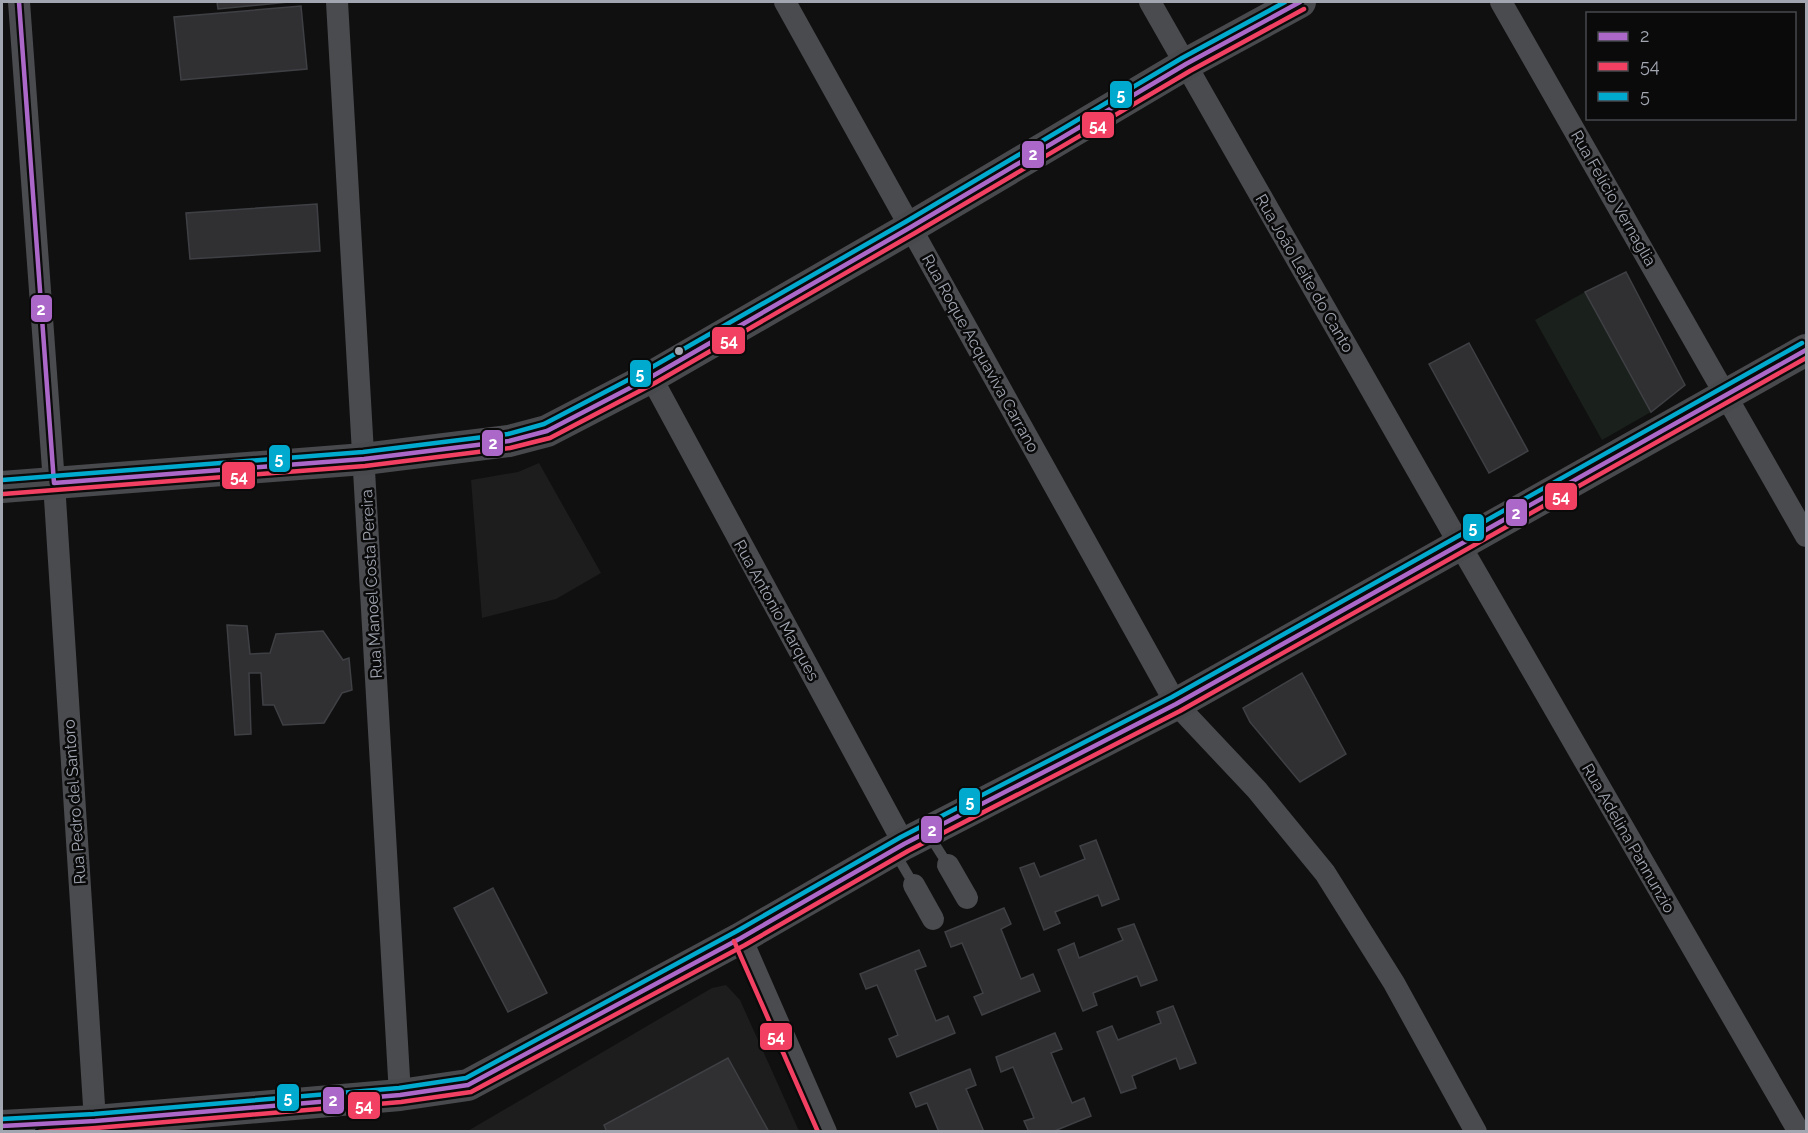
<svg xmlns="http://www.w3.org/2000/svg" width="1808" height="1133" font-family="Raleway,sans-serif">
<style>
.built{fill:#1d1d1e}
.green{fill:#1a201b}
.building{fill:#303033;stroke:#3f4044;stroke-width:1.5}
.lines{fill:none;stroke-linecap:round;stroke-linejoin:round}
.lane{stroke:#4a4b4f;stroke-width:10}
.street{stroke:#4a4b4f;stroke-width:22}
.secondary{stroke:#48494c;stroke-width:32}
.bus-1-casing{stroke:#0a0a0b;stroke-width:9}
.bus-2-casing{stroke:#0a0a0b;stroke-width:9}
.bus-3-casing{stroke:#0a0a0b;stroke-width:9}
.bus-1{stroke:#ac68c9;stroke-width:4.5}
.bus-2{stroke:#f24062;stroke-width:4.5}
.bus-3{stroke:#00a9ce;stroke-width:4.5}
.bus-dot{fill:#a1a6b1;stroke:#0a0a0b;stroke-width:2}
.labels{text-anchor:middle;stroke-width:5;stroke-linejoin:round;paint-order:stroke}
.street-label{font-size:16px;fill:#a1a6b1;stroke:#0a0a0b}
.line-badge{stroke:#0a0a0b;stroke-width:2}
.badge-label{font-size:16px;text-anchor:middle;font-weight:bold;fill:#fff}
</style>
<rect width="100%" height="100%" fill="#101010"/>
<!-- built -->
<g class="built">
<polygon points="539,463 601,573 556,599 482,618 471,480 518,472"/>
<polygon points="726,985 740,1000 799,1131 466,1132 712,988"/>
</g>
<!-- green -->
<polygon class="green" points="1585,292 1651,412 1602,440 1535,320"/>
<!-- building -->
<g class="building">
<polygon points="217,2 289,2 218,9"/>
<polygon points="301,6 307,69 181,80 174,17"/>
<polygon points="317,204 320,251 190,259 186,213"/>
<polygon points="1626,272 1685,385 1651,412 1585,292"/>
<polygon points="1469,343 1528,451 1489,473 1429,364"/>
<polygon points="227,625 247,626 250,654 270,653 276,634 323,631 343,660 349,658 352,690 342,693 324,723 283,725 274,705 263,705 261,673 249,673 251,734 235,735"/>
<polygon points="1302,673 1346,754 1300,782 1250,722 1243,708"/>
<polygon points="1096,840 1119,899 1102,906 1098,895 1055,912 1060,923 1044,930 1020,868 1034,863 1040,877 1085,859 1080,846"/>
<polygon points="493,888 547,993 508,1012 454,908"/>
<polygon points="1004,908 1011,924 1001,929 1021,979 1033,974 1040,991 982,1015 974,997 983,993 962,943 951,947 945,932"/>
<polygon points="1134,924 1157,980 1141,986 1137,976 1093,993 1097,1005 1083,1011 1058,950 1074,943 1079,958 1123,940 1118,929"/>
<polygon points="919,950 926,966 915,970 936,1021 948,1016 955,1033 897,1057 889,1039 898,1035 877,985 866,989 860,974"/>
<polygon points="1173,1006 1196,1063 1180,1069 1176,1058 1132,1076 1136,1088 1121,1093 1097,1032 1112,1026 1118,1040 1161,1023 1157,1012"/>
<polygon points="1055,1033 1062,1049 1051,1053 1072,1103 1084,1098 1091,1116 1052,1132 1029,1132 1024,1121 1034,1118 1013,1067 1001,1072 996,1057"/>
<polygon points="728,1058 769,1132 607,1132 604,1125"/>
<polygon points="970,1069 976,1085 966,1089 984,1132 939,1132 927,1103 916,1107 910,1093"/>
</g>
<g class="lines">
<!-- lane -->
<g class="lane">
<polyline points="929,835 948,865"/>
<polyline points="894,851 914,885"/>
</g>
<!-- street -->
<g class="street">
<polyline points="19,2 54,483 95,1121"/>
<polyline points="337,2 400,1095"/>
<polyline points="785,2 1176,704 1257,790 1325,873 1394,983 1476,1132"/>
<polyline points="1150,2 1460,545 1799,1132"/>
<polyline points="1501,2 1806,536"/>
<polyline points="651,377 904,844"/>
<polyline points="948,865 967,898"/>
<polyline points="914,885 933,919"/>
<polyline points="741,938 826,1132"/>
</g>
<!-- secondary -->
<g class="secondary">
<polyline points="2,487 364,459 509,441 547,431 651,377 911,227 1186,64 1300,2"/>
<polyline points="2,1126 95,1121 400,1095 468,1085 741,938 904,844 1176,704 1806,350"/>
</g>
<defs>
<g id="bus-1">
<polyline points="19,2 54,483 364,459 509,441 547,431 651,377 911,227 1186,64 1300,2"/>
<polyline points="2,1126 95,1121 400,1095 468,1085 741,938 904,844 1176,704 1806,350"/>
</g>
<g id="bus-2">
<polyline points="3,494 365,466 510,448 550,438 655,383 915,233 1190,71 1304,9"/>
<polyline points="734,941 818,1132"/>
<polyline points="39,1132 96,1128 401,1102 471,1092 745,945 908,851 1180,711 1806,358"/>
</g>
<g id="bus-3">
<polyline points="2,480 363,452 508,434 544,424 647,370 907,221 1182,58 1285,2"/>
<polyline points="2,1119 94,1114 399,1088 466,1078 737,931 901,837 1172,697 1802,343"/>
</g>
</defs>
<!-- bus-1 casing -->
<use href="#bus-1" class="bus-1-casing"/>
<!-- bus-2 casing -->
<use href="#bus-2" class="bus-2-casing"/>
<!-- bus-3 casing -->
<use href="#bus-3" class="bus-3-casing"/>
<!-- bus-1 -->
<use href="#bus-1" class="bus-1"/>
<!-- bus-2 -->
<use href="#bus-2" class="bus-2"/>
<!-- bus-3 -->
<use href="#bus-3" class="bus-3"/>
</g>
<!-- markers -->
<circle class="bus-dot" cx="679" cy="351" r="5"/>
<g class="labels">
<!-- street labels -->
<g class="street-label">
<text transform="translate(1614 198) rotate(60)" y="6">Rua Felício Vernaglia</text>
<text transform="translate(1305 273) rotate(60)" y="6">Rua João Leite do Canto</text>
<text transform="translate(981 353) rotate(61)" y="6">Rua Roque Acquaviva Carrano</text>
<text transform="translate(371 584) rotate(-93)" y="6">Rua Manoel Costa Pereira</text>
<text transform="translate(777 610) rotate(61)" y="6">Rua Antonio Marques</text>
<text transform="translate(74 802) rotate(-94)" y="6">Rua Pedro del Santoro</text>
<text transform="translate(1629 838) rotate(60)" y="6">Rua Adelina Pannunzio</text>
</g>
</g>
<g class="line-badge">
<rect x="1109" y="80" width="24" height="29" rx="6" fill="#00a9ce"/>
<rect x="1081" y="111" width="34" height="28" rx="6" fill="#f24062"/>
<rect x="1021" y="140" width="24" height="29" rx="6" fill="#ac68c9"/>
<rect x="30" y="294" width="23" height="29" rx="6" fill="#ac68c9"/>
<rect x="711" y="326" width="35" height="29" rx="6" fill="#f24062"/>
<rect x="629" y="359" width="23" height="29" rx="6" fill="#00a9ce"/>
<rect x="481" y="429" width="23" height="28" rx="6" fill="#ac68c9"/>
<rect x="268" y="444" width="23" height="29" rx="6" fill="#00a9ce"/>
<rect x="221" y="461" width="35" height="29" rx="6" fill="#f24062"/>
<rect x="1544" y="482" width="34" height="29" rx="6" fill="#f24062"/>
<rect x="1505" y="498" width="23" height="29" rx="6" fill="#ac68c9"/>
<rect x="1462" y="513" width="23" height="29" rx="6" fill="#00a9ce"/>
<rect x="958" y="787" width="23" height="29" rx="6" fill="#00a9ce"/>
<rect x="920" y="815" width="23" height="29" rx="6" fill="#ac68c9"/>
<rect x="759" y="1022" width="34" height="29" rx="6" fill="#f24062"/>
<rect x="276" y="1083" width="24" height="29" rx="6" fill="#00a9ce"/>
<rect x="322" y="1086" width="23" height="29" rx="6" fill="#ac68c9"/>
<rect x="347" y="1091" width="34" height="29" rx="6" fill="#f24062"/>
</g>
<g class="badge-label">
<text x="1121" y="100">5</text>
<text x="1098" y="131">54</text>
<text x="1033" y="160">2</text>
<text x="41" y="315">2</text>
<text x="729" y="346">54</text>
<text x="640" y="379">5</text>
<text x="493" y="449">2</text>
<text x="279" y="464">5</text>
<text x="239" y="482">54</text>
<text x="1561" y="502">54</text>
<text x="1516" y="519">2</text>
<text x="1473" y="533">5</text>
<text x="970" y="807">5</text>
<text x="932" y="836">2</text>
<text x="776" y="1042">54</text>
<text x="288" y="1103">5</text>
<text x="333" y="1106">2</text>
<text x="364" y="1111">54</text>
</g>
<!-- border -->
<rect width="1808" height="1133" fill="none" stroke="#a1a6b1" stroke-width="6"/>
<!-- legend -->
<rect x="1586" y="12" width="210" height="108" fill="#0a0a0b" stroke="#46484d" stroke-width="1.5"/>
<rect x="1598" y="32" width="30" height="9" fill="#ac68c9" stroke="#46484d" stroke-width="1.5"/>
<text x="1640" y="42" font-size="18" fill="#a1a6b1">2</text>
<rect x="1598" y="62" width="30" height="9" fill="#f24062" stroke="#46484d" stroke-width="1.5"/>
<text x="1640" y="72" font-size="18" fill="#a1a6b1">54</text>
<rect x="1598" y="92" width="30" height="9" fill="#00a9ce" stroke="#46484d" stroke-width="1.5"/>
<text x="1640" y="102" font-size="18" fill="#a1a6b1">5</text>
</svg>
